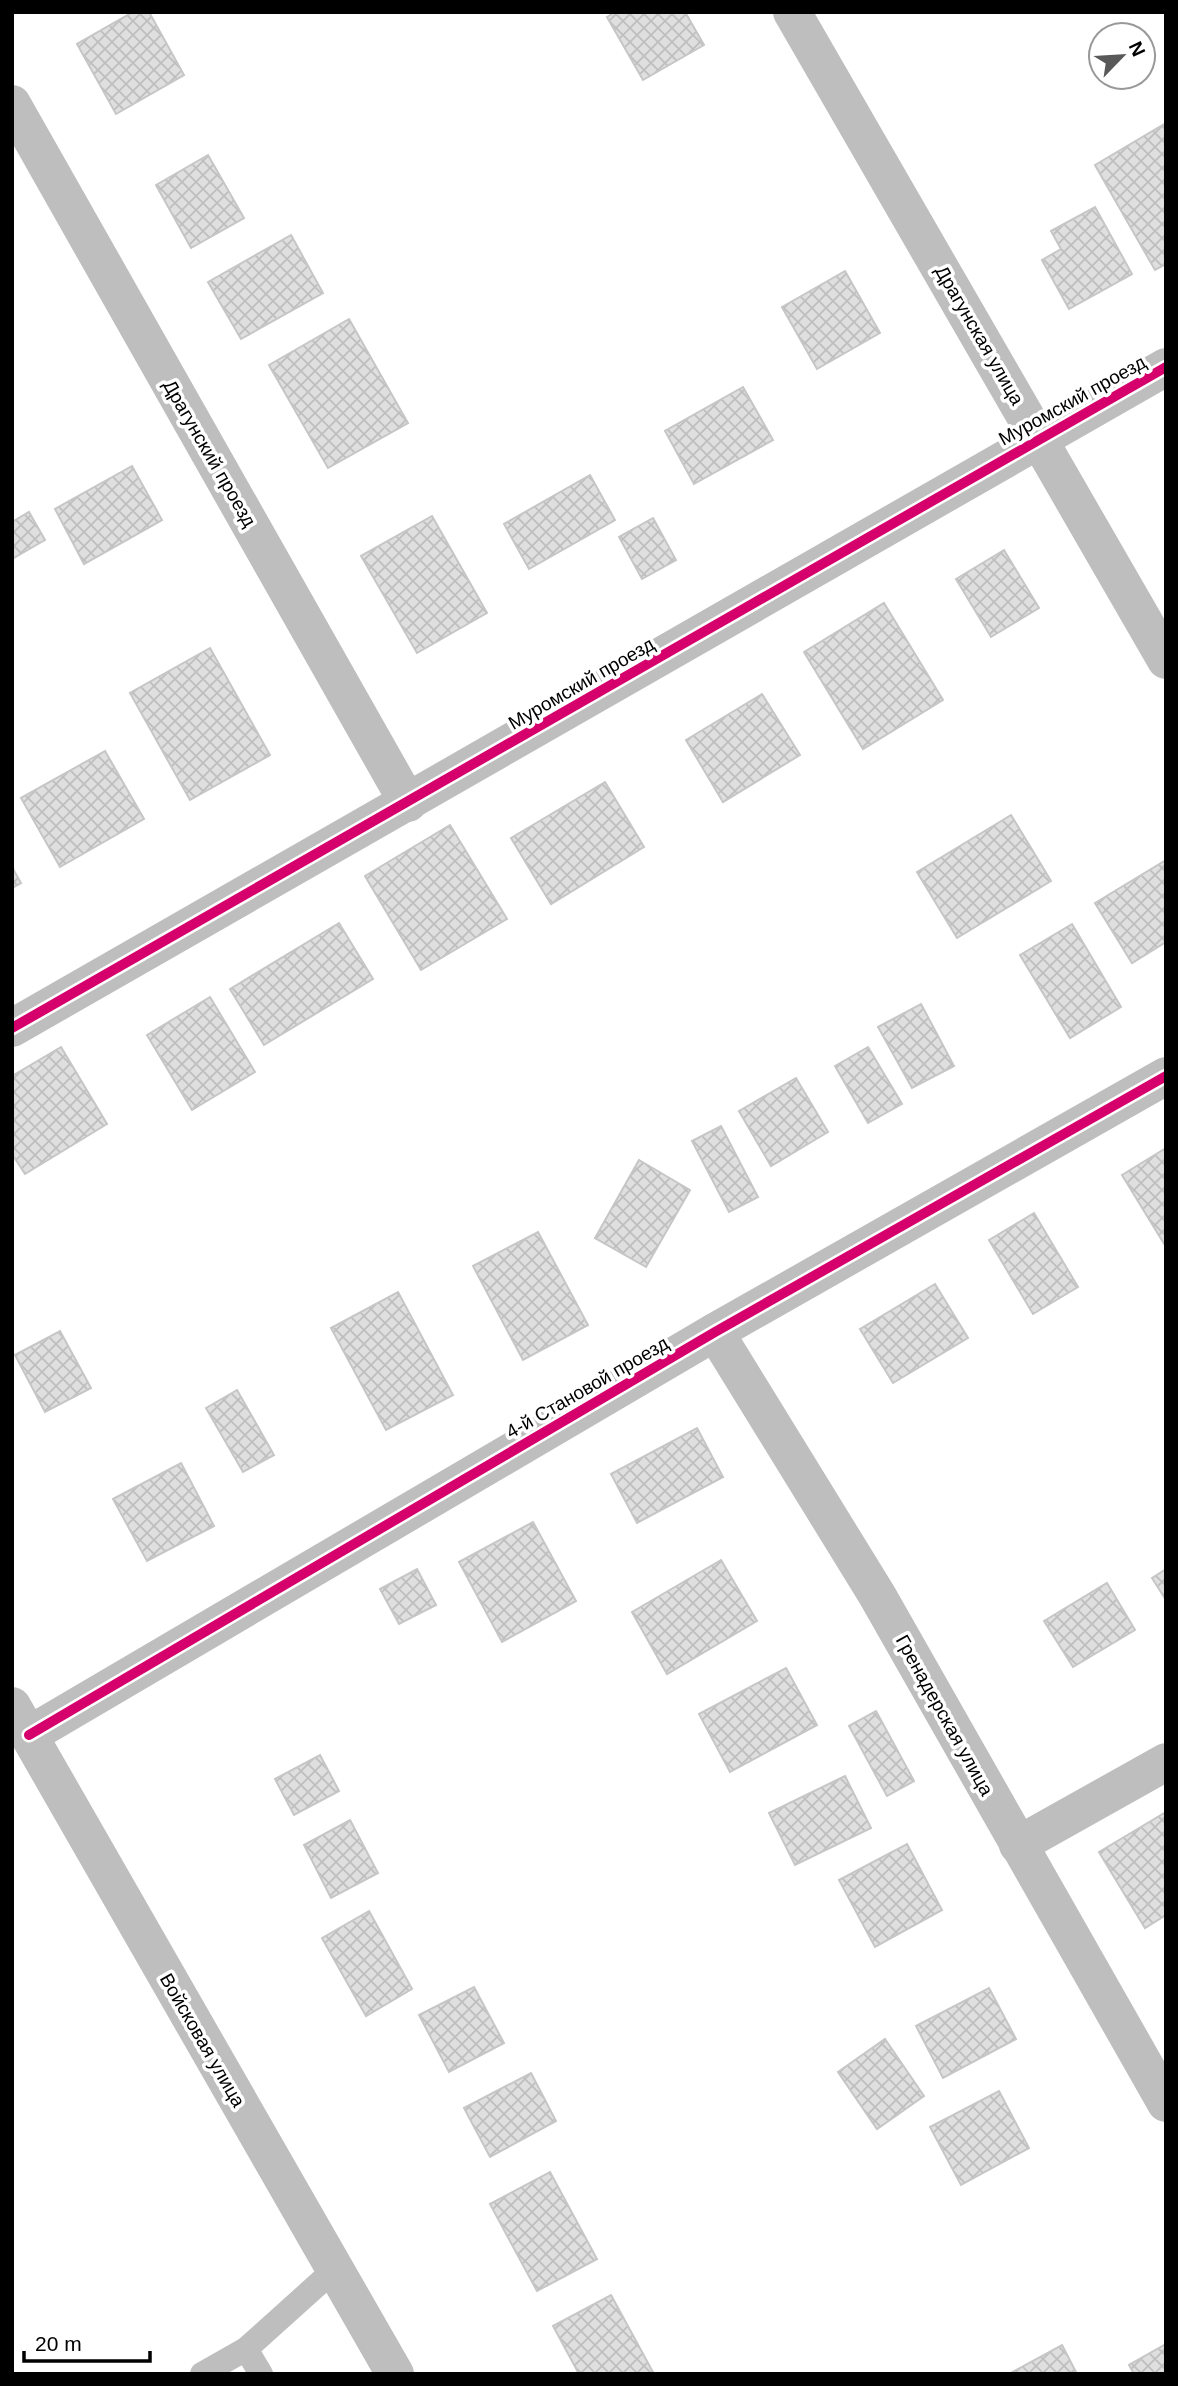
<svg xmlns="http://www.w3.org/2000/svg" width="1178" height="2386" font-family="Helvetica,sans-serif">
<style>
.building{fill:url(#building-cross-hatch);stroke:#c6c6c6;stroke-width:2}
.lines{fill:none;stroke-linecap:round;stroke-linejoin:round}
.lane{stroke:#bebebe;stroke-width:24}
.street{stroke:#bebebe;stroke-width:38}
.cycleway-casing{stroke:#fff;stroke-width:15}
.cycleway{stroke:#d6006c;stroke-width:10}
.labels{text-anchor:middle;stroke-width:7;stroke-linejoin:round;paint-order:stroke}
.street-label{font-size:19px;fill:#000;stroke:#fff}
</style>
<defs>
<pattern id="building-cross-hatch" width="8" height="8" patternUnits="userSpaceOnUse" patternTransform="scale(1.75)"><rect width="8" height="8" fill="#dfdfdf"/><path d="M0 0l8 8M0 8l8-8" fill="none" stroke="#bebebe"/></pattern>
</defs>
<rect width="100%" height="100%" fill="#fff"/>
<!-- building -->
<g class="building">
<polygon points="133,12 149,12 184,75 116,114 77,44"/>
<polygon points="615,12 685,12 704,45 643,80 607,17"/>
<polygon points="1166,123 1166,264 1155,270 1095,165"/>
<polygon points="208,155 244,218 191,248 156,185"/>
<polygon points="1095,207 1132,274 1069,309 1042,260 1061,249 1051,231"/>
<polygon points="291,235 323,293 241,339 208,282"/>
<polygon points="845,271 880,333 817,369 782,307"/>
<polygon points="349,319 408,423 328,468 269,365"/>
<polygon points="743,387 773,440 694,484 665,431"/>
<polygon points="132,466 162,520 84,564 55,509"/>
<polygon points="590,475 615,520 529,569 504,524"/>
<polygon points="29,512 45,540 12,559 12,522"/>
<polygon points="432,516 487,613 417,653 361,556"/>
<polygon points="653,518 676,560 642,579 619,537"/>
<polygon points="1004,550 1039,608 991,637 956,579"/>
<polygon points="884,603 943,700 863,749 804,652"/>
<polygon points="210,648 270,755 190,800 130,693"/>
<polygon points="762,694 800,755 723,802 686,740"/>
<polygon points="105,751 144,819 60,867 21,798"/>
<polygon points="605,782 644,847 551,904 511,838"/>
<polygon points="1011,815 1051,881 957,938 917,872"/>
<polygon points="450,825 507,919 421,970 365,876"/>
<polygon points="1166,860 1166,942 1132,963 1095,903"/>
<polygon points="12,867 21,883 12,888"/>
<polygon points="339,923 373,979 264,1045 230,989"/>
<polygon points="1072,924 1121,1007 1070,1038 1020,955"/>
<polygon points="210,997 255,1072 192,1110 147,1035"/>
<polygon points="921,1004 954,1066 912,1088 878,1027"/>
<polygon points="61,1047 107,1124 25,1174 12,1154 12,1076"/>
<polygon points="868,1047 902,1104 868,1123 835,1066"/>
<polygon points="796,1078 828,1132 771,1166 739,1111"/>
<polygon points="721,1126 758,1197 729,1212 692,1141"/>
<polygon points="1166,1148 1166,1247 1122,1175"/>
<polygon points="639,1160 690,1190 646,1267 595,1238"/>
<polygon points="1034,1213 1078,1287 1033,1314 989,1240"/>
<polygon points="538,1232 588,1325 523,1360 473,1266"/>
<polygon points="935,1284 968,1338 893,1383 860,1329"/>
<polygon points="398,1292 453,1395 386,1430 331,1328"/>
<polygon points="60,1331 91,1388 45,1412 15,1355"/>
<polygon points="237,1390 274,1455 243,1472 206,1408"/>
<polygon points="697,1428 723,1477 637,1523 611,1474"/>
<polygon points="181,1463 214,1526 147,1561 113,1499"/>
<polygon points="533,1522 576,1601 502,1642 459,1562"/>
<polygon points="721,1560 757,1621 667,1674 632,1612"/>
<polygon points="417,1569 436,1605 399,1624 380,1589"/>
<polygon points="1166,1569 1166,1600 1152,1578"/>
<polygon points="1107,1583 1135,1630 1073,1667 1044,1621"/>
<polygon points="786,1668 817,1725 730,1772 699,1714"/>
<polygon points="876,1711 914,1781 887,1796 849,1726"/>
<polygon points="320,1755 339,1791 294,1815 275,1779"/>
<polygon points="845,1776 871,1828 795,1865 769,1813"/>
<polygon points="1166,1812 1166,1915 1145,1928 1099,1852"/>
<polygon points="350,1820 378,1873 331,1898 304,1845"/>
<polygon points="907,1844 942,1910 875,1947 839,1880"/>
<polygon points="369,1911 412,1989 366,2016 322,1938"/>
<polygon points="474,1987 504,2043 449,2072 419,2015"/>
<polygon points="989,1988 1016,2039 943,2078 916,2026"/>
<polygon points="885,2039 924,2096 877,2129 838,2072"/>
<polygon points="531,2073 556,2121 490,2157 464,2108"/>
<polygon points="999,2091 1029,2148 961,2185 930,2127"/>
<polygon points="550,2172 597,2259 537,2291 490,2204"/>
<polygon points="611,2295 654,2374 579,2374 553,2326"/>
<polygon points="1166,2344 1166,2374 1134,2374 1129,2365"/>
<polygon points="1062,2345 1077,2374 1009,2374"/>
</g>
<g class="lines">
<!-- lane -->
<g class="lane">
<polyline points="246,2349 261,2374"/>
<polyline points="202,2374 246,2349 335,2269"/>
</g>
<!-- street -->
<g class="street">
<polyline points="792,12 1166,660"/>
<polyline points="12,104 408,803"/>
<polyline points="12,1028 1166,367"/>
<polyline points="715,1332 877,1595 1166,2103"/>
<polyline points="12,1706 395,2374"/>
<polyline points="29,1735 715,1332 1166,1076"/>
<polyline points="1018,1845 1166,1762"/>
</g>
<defs>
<g id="cycleway">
<polyline points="12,1028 1166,367"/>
<polyline points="29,1735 715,1332 1166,1076"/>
</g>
</defs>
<!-- cycleway casing -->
<use href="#cycleway" class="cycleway-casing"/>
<!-- cycleway -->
<use href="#cycleway" class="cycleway"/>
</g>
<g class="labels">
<!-- street labels -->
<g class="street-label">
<text transform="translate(980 335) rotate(60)" y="7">Драгунская улица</text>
<text transform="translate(1072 400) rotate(-29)" y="7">Муромский проезд</text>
<text transform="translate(210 453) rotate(60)" y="7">Драгунский проезд</text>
<text transform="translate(581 683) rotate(-30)" y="7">Муромский проезд</text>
<text transform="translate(587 1387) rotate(-30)" y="7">4-й Становой проезд</text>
<text transform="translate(945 1715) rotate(61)" y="7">Гренадерская улица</text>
<text transform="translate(203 2040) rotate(60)" y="7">Войсковая улица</text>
</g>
</g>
<!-- border -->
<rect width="1178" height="2386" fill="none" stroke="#000000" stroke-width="28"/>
<!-- north arrow -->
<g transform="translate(1122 56) rotate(65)"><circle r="33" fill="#ffffff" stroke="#999999" stroke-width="2"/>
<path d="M0-5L12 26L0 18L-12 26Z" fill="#595959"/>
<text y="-10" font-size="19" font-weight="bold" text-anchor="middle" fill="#000000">N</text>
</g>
<!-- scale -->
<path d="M24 2351v10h126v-10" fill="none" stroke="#000000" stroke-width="3.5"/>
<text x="35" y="2351" font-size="21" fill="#000000" stroke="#ffffff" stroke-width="5" paint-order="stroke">20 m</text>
</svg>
